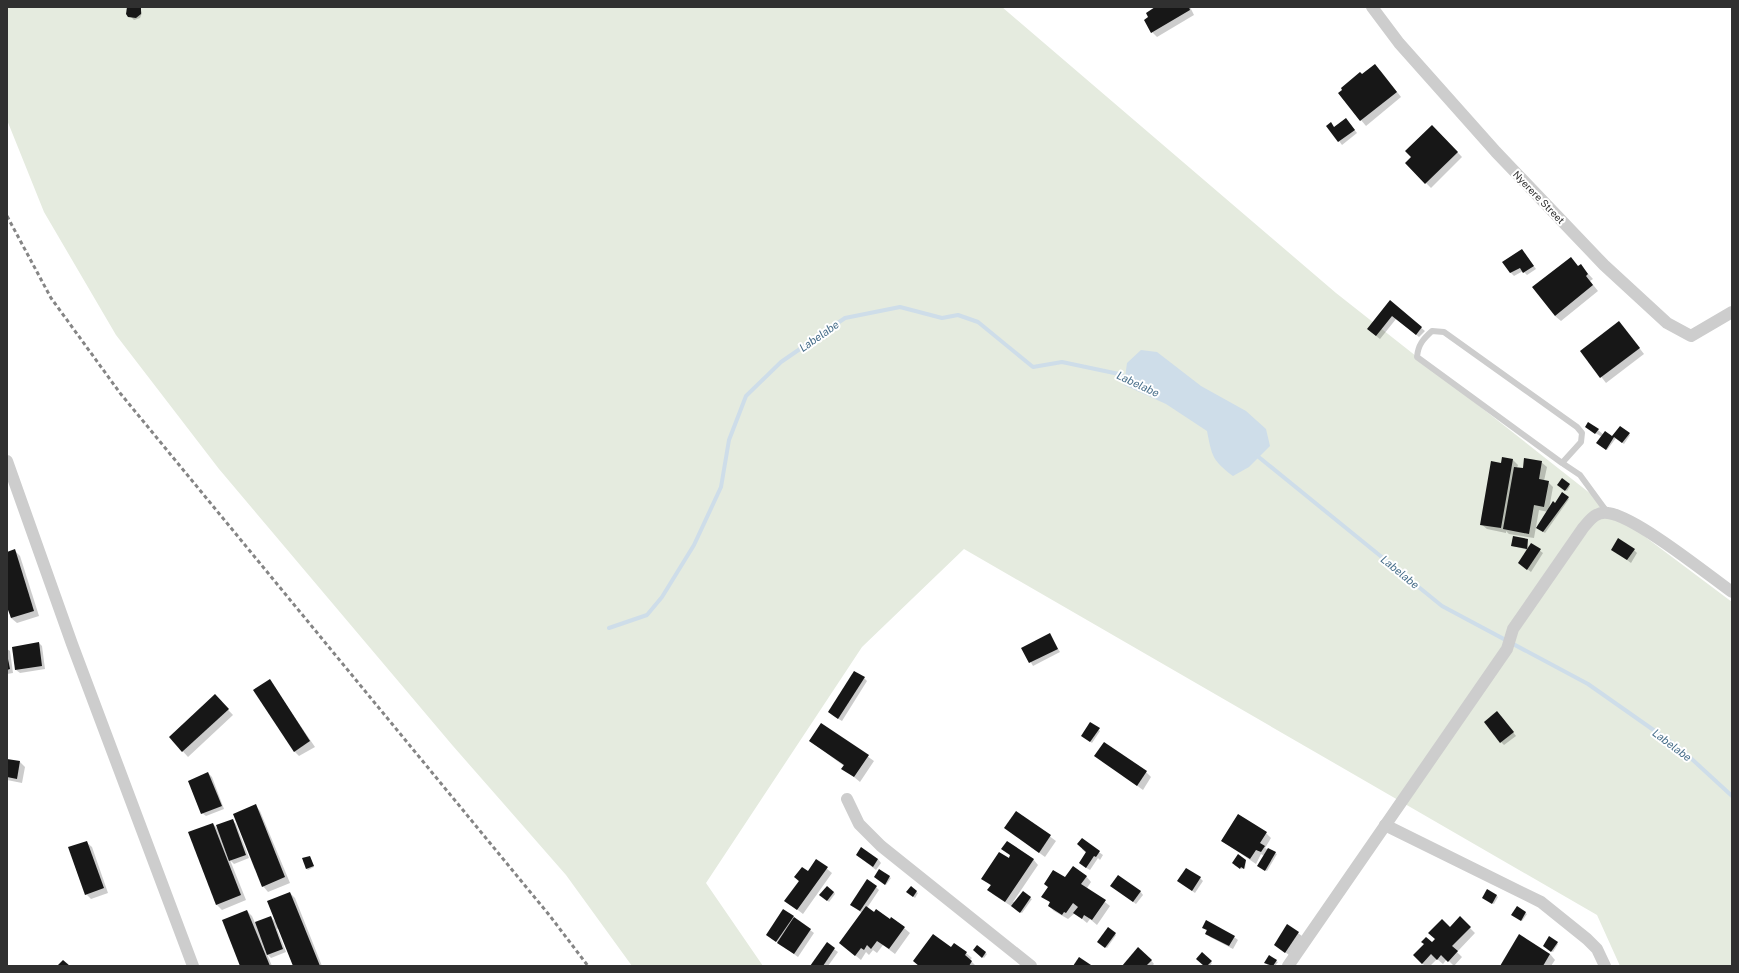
<svg xmlns="http://www.w3.org/2000/svg" width="1739" height="973" font-family="'Public Sans',sans-serif">
<style>
.green{fill:#e5ebdf}
.water{fill:#cedde9}
.shadow{fill:#0003}
.lines{fill:none;stroke-linecap:round;stroke-linejoin:round}
.stream{stroke:#cedde9;stroke-width:4}
.building{fill:#171717}
.lane{stroke:#cdcdcd;stroke-width:6}
.street{stroke:#cdcdcd;stroke-width:12}
.rail{stroke:#858585;stroke-width:3;stroke-dasharray:4 3;stroke-linecap:butt}
.labels{text-anchor:middle;stroke-width:4;stroke-linejoin:round;paint-order:stroke}
.street-label{font-size:10px;fill:#303030;stroke:#fff}
.water-label{font-size:11px;font-style:italic;fill:#466d89;stroke:#fff}
</style>
<rect width="100%" height="100%" fill="#fff"/>
<!-- green -->
<polygon class="green" points="7,7 1002,7 1336,293 1648,539 1732,602 1732,966 1620,966 1597,915 964,549 862,647 706,883 763,966 632,966 566,875 453,746 219,469 116,335 44,212 7,120"/>
<!-- water -->
<path class="water" d="M1141 350 1157 352 1201 386 1246 411 1266 429 1270 446 1249 467 1233 476C1212 460 1212 456 1207 431L1166 404 1124 385 1127 363Z"/>
<!-- shadow -->
<g class="shadow">
<polygon points="128,7 140,7 142,13 140,18 134,20 127,13"/>
<polygon points="1157,7 1190,7 1194,15 1157,37 1152,32"/>
<polygon points="1380,70 1401,97 1366,126 1339,94 1362,76"/>
<polygon points="1350,124 1357,133 1342,145 1339,141 1335,128"/>
<polygon points="1432,126 1462,157 1431,188 1406,163 1412,157"/>
<polygon points="1522,250 1536,269 1527,275 1523,271 1514,276 1510,272"/>
<polygon points="1581,266 1593,279 1590,281 1598,291 1561,321 1555,316"/>
<polygon points="1390,302 1425,331 1419,337 1396,319 1380,339 1371,332"/>
<polygon points="1619,322 1644,354 1606,383 1581,351"/>
<polygon points="1620,427 1630,435 1624,444 1616,438 1607,450 1599,445 1602,437 1587,428 1598,430 1604,435 1612,437"/>
<polygon points="1513,460 1518,465 1517,468 1524,469 1541,462 1547,467 1544,481 1548,482 1553,487 1549,509 1555,504 1568,498 1569,499 1545,533 1539,529 1548,512 1539,510 1534,538 1509,534 1506,531 1506,533 1487,529 1481,524 1502,464"/>
<polygon points="1569,485 1570,486 1567,491 1560,486"/>
<polygon points="1528,540 1528,550 1513,546"/>
<polygon points="1531,544 1543,553 1531,572 1519,563"/>
<polygon points="1612,549 1634,550 1637,553 1631,563"/>
<polygon points="14,550 20,556 39,616 17,623 11,618 7,604 7,553"/>
<polygon points="1050,635 1060,652 1033,666 1023,649"/>
<polygon points="39,643 42,646 45,669 20,673 16,670"/>
<polygon points="7,649 10,651 13,673 7,674"/>
<polygon points="864,678 867,681 842,721 832,715 829,712"/>
<polygon points="270,681 315,747 299,756 294,751"/>
<polygon points="215,696 233,715 188,757 170,737"/>
<polygon points="1501,716 1516,736 1504,745 1501,742"/>
<polygon points="1090,723 1100,731 1092,743 1083,737"/>
<polygon points="822,724 874,761 860,782 843,768 844,766 810,741"/>
<polygon points="1096,756 1146,772 1151,777 1143,790"/>
<polygon points="7,760 20,762 25,767 22,783 7,780"/>
<polygon points="208,773 212,777 224,809 206,816 202,813"/>
<polygon points="255,805 260,811 290,883 268,892 263,886"/>
<polygon points="1017,812 1056,841 1045,857 1005,828"/>
<polygon points="232,820 236,824 249,858 234,864 230,860 246,900 222,910 217,905 213,824 219,830"/>
<polygon points="1266,833 1271,838 1265,848 1277,854 1267,871 1260,867 1264,856 1261,854 1256,864 1222,841"/>
<polygon points="1082,840 1103,855 1100,860 1098,858 1090,870 1083,866 1086,853 1082,849"/>
<polygon points="86,842 92,847 108,893 91,899 86,894"/>
<polygon points="1002,849 1033,859 1038,865 1013,902 1030,898 1032,899 1022,913 994,895 988,890 991,886 983,878 1011,856"/>
<polygon points="857,855 878,859 881,863 876,870"/>
<polygon points="310,857 314,867 308,870 306,868"/>
<polygon points="816,860 832,873 803,914 786,901 799,882 795,877 808,872"/>
<polygon points="1246,860 1245,869 1243,868 1242,869 1234,865"/>
<polygon points="879,870 891,878 886,885 876,878"/>
<polygon points="1086,876 1091,882 1087,888 1110,906 1097,925 1090,919 1087,923 1075,913 1068,919 1054,911 1049,906 1051,903 1043,896 1065,879"/>
<polygon points="1200,878 1203,881 1195,893 1178,881"/>
<polygon points="1111,886 1140,891 1143,895 1136,904"/>
<polygon points="876,887 879,890 867,908 890,920 892,918 910,933 895,954 883,945 877,953 873,950 869,955 866,952 861,960 840,943 862,913 851,905"/>
<polygon points="911,888 918,893 915,898 908,892"/>
<polygon points="834,892 835,894 829,902 821,895"/>
<polygon points="290,893 295,898 322,966 294,966 279,928 277,929 286,952 271,958 267,954 272,966 241,966 247,911 252,916 255,923 271,917 277,923"/>
<polygon points="1496,895 1498,897 1494,904 1485,899"/>
<polygon points="1517,907 1527,914 1522,921 1514,916"/>
<polygon points="793,917 814,933 798,957 767,935"/>
<polygon points="1460,918 1475,933 1457,952 1462,957 1454,966 1447,959 1443,964 1437,959 1430,966 1425,966 1414,955 1432,944"/>
<polygon points="1288,926 1302,936 1289,955 1275,945"/>
<polygon points="1204,927 1234,937 1238,940 1233,949 1210,937"/>
<polygon points="1115,934 1116,935 1107,948 1100,943"/>
<polygon points="1557,943 1558,944 1553,952 1545,947"/>
<polygon points="827,944 838,952 828,966 811,966"/>
<polygon points="955,944 972,958 970,960 976,966 919,966 914,961 951,949"/>
<polygon points="977,946 987,954 984,958 974,950"/>
<polygon points="1202,954 1212,963 1210,966 1205,966"/>
<polygon points="1550,954 1555,960 1551,966 1501,966"/>
<polygon points="1151,960 1154,964 1152,966 1123,966"/>
<polygon points="1276,961 1278,962 1275,966 1270,966 1265,963"/>
</g>
<g class="lines">
<!-- stream -->
<g class="stream">
<polyline points="1255,454 1442,606 1588,684 1682,750 1732,796"/>
<polyline points="609,628 647,615 662,597 694,545 721,487 729,440 746,396 781,362 845,318 900,307 942,318 958,315 978,322 1033,367 1062,362 1119,374 1128,378"/>
</g>
</g>
<!-- building -->
<g class="building">
<polygon points="127,7 141,7 141,14 136,18 128,17 126,14"/>
<polygon points="1155,7 1189,7 1190,10 1151,33 1144,20 1148,17 1146,13"/>
<polygon points="1375,64 1397,92 1360,121 1338,93 1342,90 1341,88 1360,72 1362,74"/>
<polygon points="1346,118 1355,130 1338,142 1326,126 1331,122 1334,127"/>
<polygon points="1432,125 1458,152 1425,184 1405,163 1411,157 1405,151"/>
<polygon points="1522,249 1534,266 1523,273 1520,268 1510,273 1502,262"/>
<polygon points="1571,257 1578,266 1581,264 1588,274 1586,276 1593,285 1555,316 1532,287"/>
<polygon points="1390,300 1422,327 1416,335 1392,316 1376,336 1367,329"/>
<polygon points="1619,321 1640,348 1600,378 1580,351"/>
<polygon points="1588,422 1599,429 1595,434 1585,427"/>
<polygon points="1620,426 1630,433 1622,443 1614,437 1606,450 1596,443 1605,431 1612,436"/>
<polygon points="1502,457 1513,459 1501,528 1480,525 1491,461 1501,463"/>
<polygon points="1524,458 1542,461 1539,479 1549,481 1544,507 1534,505 1529,534 1503,529 1514,467 1523,468"/>
<polygon points="1562,478 1570,484 1565,491 1557,485"/>
<polygon points="1562,492 1569,497 1543,532 1536,528 1553,501 1555,503"/>
<polygon points="1513,536 1528,539 1527,549 1511,546"/>
<polygon points="1618,538 1635,549 1627,560 1611,550"/>
<polygon points="1531,543 1541,549 1527,570 1518,563"/>
<polygon points="15,549 34,611 11,618 7,607 7,552"/>
<polygon points="1050,633 1058,649 1029,663 1021,648"/>
<polygon points="39,642 42,666 15,670 12,647"/>
<polygon points="7,654 10,669 7,670"/>
<polygon points="854,671 865,677 838,719 828,712"/>
<polygon points="270,679 310,741 294,752 253,690"/>
<polygon points="215,694 229,709 182,752 169,737"/>
<polygon points="1497,711 1514,732 1500,743 1484,722"/>
<polygon points="1090,722 1100,728 1090,742 1081,736"/>
<polygon points="821,723 869,755 854,777 841,769 844,765 809,741"/>
<polygon points="1104,742 1147,771 1137,786 1094,756"/>
<polygon points="7,759 20,761 17,779 7,777"/>
<polygon points="208,772 222,806 201,814 188,781"/>
<polygon points="256,804 285,877 262,887 233,814"/>
<polygon points="1016,811 1051,835 1039,853 1004,828"/>
<polygon points="1238,814 1267,832 1260,843 1265,846 1261,852 1256,850 1250,859 1221,841"/>
<polygon points="233,819 246,855 229,861 216,825"/>
<polygon points="213,823 241,895 216,905 188,832"/>
<polygon points="1082,838 1100,851 1096,857 1094,856 1086,868 1079,863 1086,852 1077,844"/>
<polygon points="87,841 104,888 85,895 68,847"/>
<polygon points="1007,841 1034,859 1005,902 987,890 991,885 981,879 999,852 1009,858 1010,855 1001,849"/>
<polygon points="861,847 878,859 873,867 856,855"/>
<polygon points="1268,848 1276,852 1265,871 1257,866"/>
<polygon points="1238,854 1246,860 1244,869 1241,867 1240,869 1232,863"/>
<polygon points="310,856 314,866 306,869 302,858"/>
<polygon points="816,859 828,867 797,910 784,901 799,881 794,877 802,867 808,871"/>
<polygon points="1073,866 1087,876 1081,884 1106,900 1092,920 1084,915 1082,919 1073,913 1078,907 1073,903 1066,913 1064,912 1062,915 1048,906 1050,902 1041,897 1048,887 1044,884 1053,870 1065,877"/>
<polygon points="1186,868 1201,877 1192,891 1177,881"/>
<polygon points="879,869 890,876 885,885 874,877"/>
<polygon points="1118,875 1141,891 1133,902 1110,886"/>
<polygon points="867,879 877,886 860,911 850,905"/>
<polygon points="827,886 834,892 827,901 819,895"/>
<polygon points="911,886 917,891 913,897 906,892"/>
<polygon points="1487,889 1497,895 1492,904 1482,898"/>
<polygon points="1023,891 1031,897 1020,913 1011,906"/>
<polygon points="290,892 320,966 293,966 267,901"/>
<polygon points="866,906 874,912 876,909 890,919 891,917 905,927 889,949 877,941 871,949 867,945 864,950 861,948 855,956 839,943"/>
<polygon points="1517,906 1526,912 1521,921 1511,915"/>
<polygon points="783,909 794,916 776,942 766,935"/>
<polygon points="247,910 270,966 240,966 222,920"/>
<polygon points="271,916 283,949 267,955 255,922"/>
<polygon points="1460,916 1471,927 1452,946 1458,951 1448,962 1441,955 1437,960 1431,954 1422,964 1413,955 1424,944 1421,942 1426,937 1432,942 1435,939 1428,933 1442,919 1450,927"/>
<polygon points="794,917 811,929 794,954 777,943"/>
<polygon points="1206,920 1235,936 1229,946 1205,934 1207,930 1202,928"/>
<polygon points="1287,924 1299,932 1285,953 1274,945"/>
<polygon points="1108,927 1116,933 1105,948 1097,942"/>
<polygon points="933,934 951,947 954,943 967,952 965,955 972,961 969,966 919,966 913,961"/>
<polygon points="1519,934 1550,954 1543,966 1500,966"/>
<polygon points="1549,936 1558,942 1551,952 1543,946"/>
<polygon points="827,942 835,948 823,966 810,966"/>
<polygon points="977,945 986,952 982,958 973,950"/>
<polygon points="1138,947 1152,960 1146,966 1122,966"/>
<polygon points="1202,952 1212,961 1207,966 1204,966 1196,959"/>
<polygon points="1269,955 1277,960 1273,966 1264,963"/>
<polygon points="1079,957 1091,965 1090,966 1073,966"/>
<polygon points="63,960 70,966 57,966"/>
</g>
<g class="lines">
<!-- lane -->
<path class="lane" d="M1562 463 1581 442 1582 433 1577 427 1444 332 1432 331C1423 339 1418 345 1417 357L1562 463 1580 475 1607 512"/>
<!-- street -->
<g class="street">
<polyline points="1372,7 1399,43 1496,152 1604,265 1667,323 1691,336 1732,312"/>
<polyline points="7,461 72,644 193,966"/>
<polyline points="847,799 859,824 881,846 1031,966"/>
<polyline points="1385,825 1541,902 1587,939 1597,949 1605,966"/>
<path d="M1288 966 1507 649 1513 629 1583 528C1590 520 1596 511 1608 513 1635 516 1707 574 1732 592"/>
</g>
<!-- rail -->
<polyline class="rail" points="7,216 51,298 120,393 550,916 588,966"/>
</g>
<g class="labels">
<!-- street labels -->
<g class="street-label">
<text transform="translate(1539 197) rotate(46)" y="4">Nyerere Street</text>
</g>
<!-- water labels -->
<g class="water-label">
<text transform="translate(819 336) rotate(-35)" y="4">Labelabe</text>
<text transform="translate(1138 384) rotate(25)" y="4">Labelabe</text>
<text transform="translate(1400 572) rotate(39)" y="4">Labelabe</text>
<text transform="translate(1672 745) rotate(37)" y="4">Labelabe</text>
</g>
</g>
<!-- border -->
<rect width="1739" height="973" fill="none" stroke="#303030" stroke-width="16"/>
</svg>
